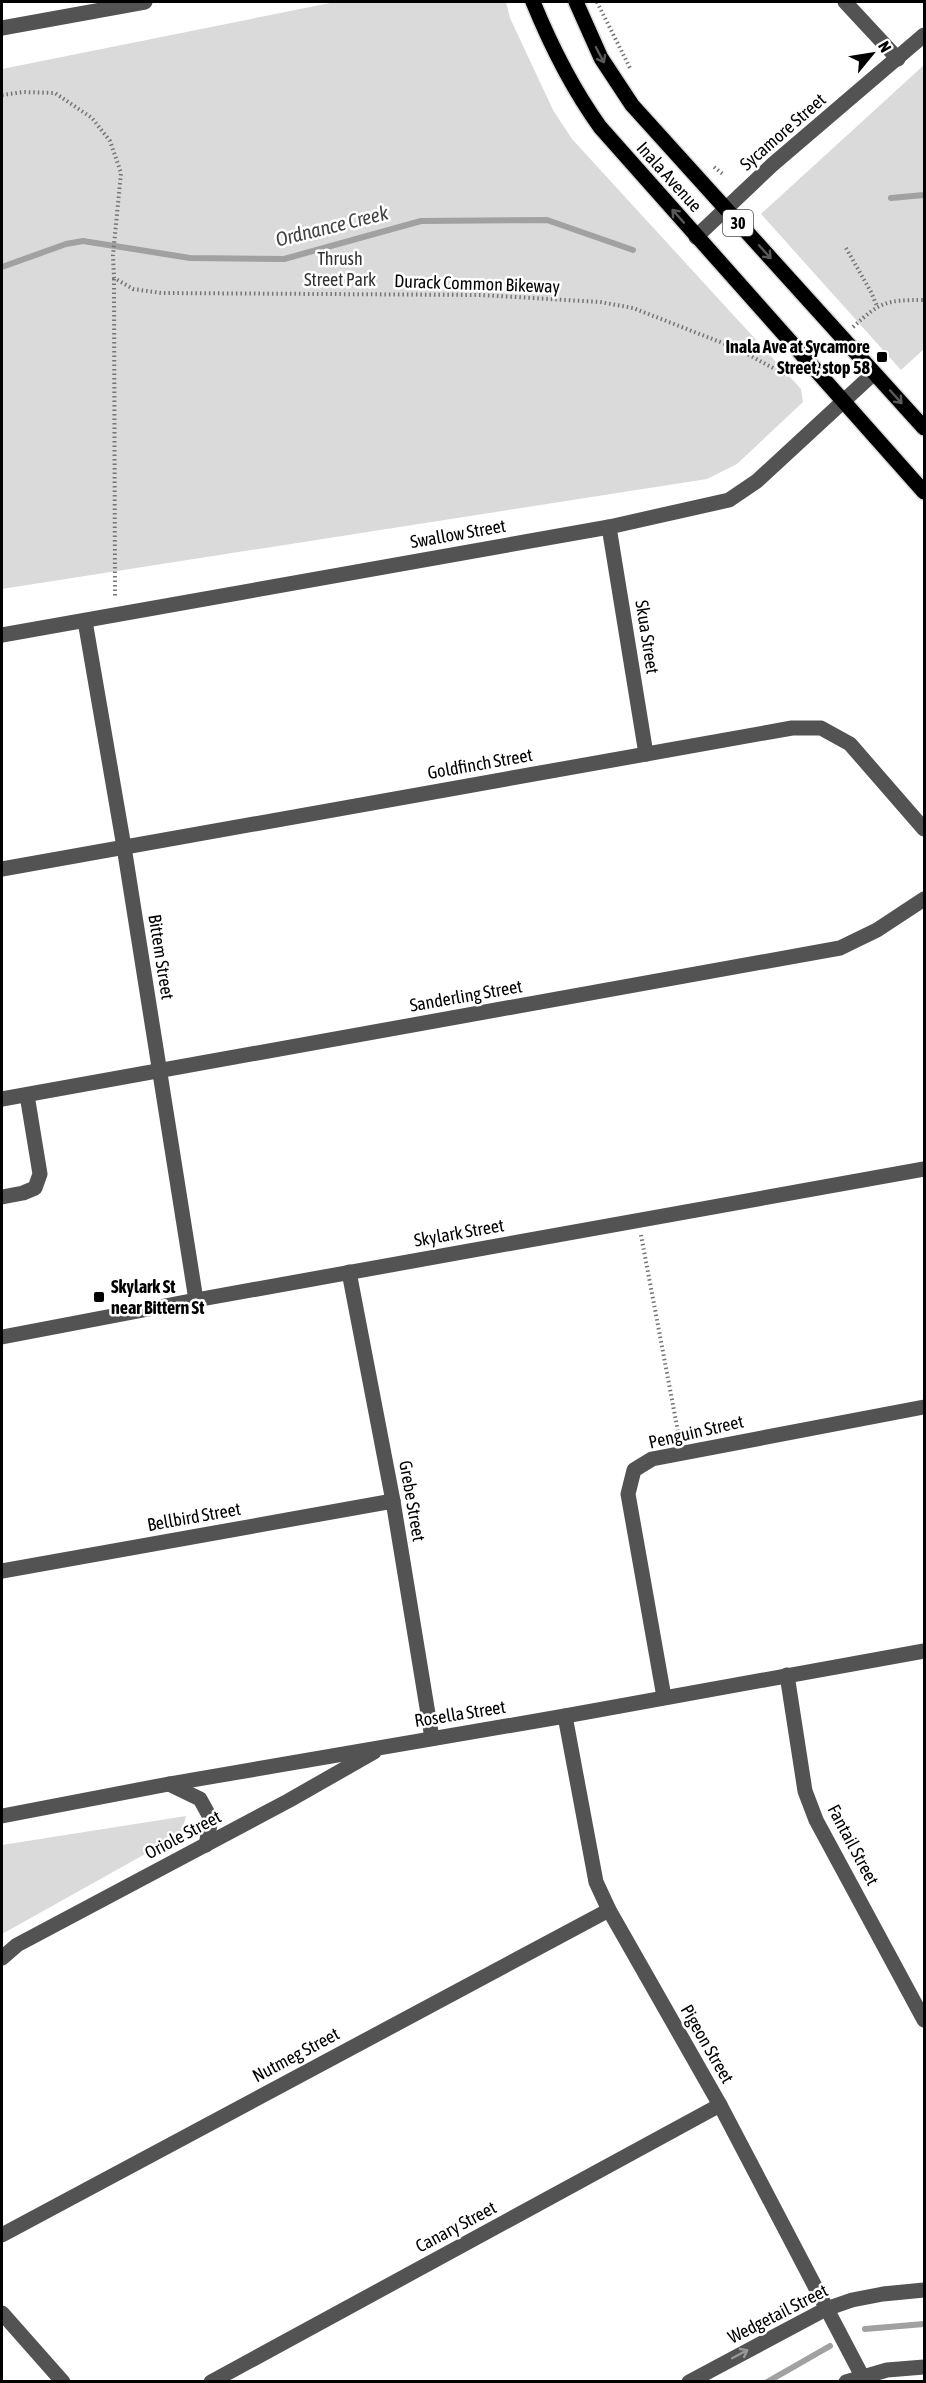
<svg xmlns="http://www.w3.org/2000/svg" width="926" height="2383" font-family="'Asap Condensed',sans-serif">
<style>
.green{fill:#dadada}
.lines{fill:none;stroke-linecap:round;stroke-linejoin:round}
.stream{stroke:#a1a1a1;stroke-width:6}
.major-casing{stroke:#dbdbdb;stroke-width:18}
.path{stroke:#757575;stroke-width:4;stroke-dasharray:1.5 3;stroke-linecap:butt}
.minor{stroke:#535353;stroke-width:15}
.major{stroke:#000;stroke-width:15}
.oneway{stroke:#595959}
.oneway2{stroke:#989898}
.poi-dot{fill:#000;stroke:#fff;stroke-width:2}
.labels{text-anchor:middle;stroke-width:5;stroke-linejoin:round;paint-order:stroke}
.shield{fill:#fff;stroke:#4c4c4c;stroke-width:1.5}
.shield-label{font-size:16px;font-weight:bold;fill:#000}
.street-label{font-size:18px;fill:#000;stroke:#fff}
.park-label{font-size:18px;fill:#313131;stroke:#fff}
.poi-label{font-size:18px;font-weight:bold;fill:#000;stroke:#fff;text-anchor:end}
.water-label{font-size:20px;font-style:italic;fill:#424242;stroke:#fff}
</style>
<rect width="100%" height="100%" fill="#fff"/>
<!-- green -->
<g class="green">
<polygon points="335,2 506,2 510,18 553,110 572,139 801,389 803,402 737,464 707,479 2,589 2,69"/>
<polygon points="924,65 924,349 901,370 761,214"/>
<polygon points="186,1816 181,1834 2,1934 2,1845"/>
</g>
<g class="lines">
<!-- stream -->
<g class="stream">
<polyline points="891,198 924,195"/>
<polyline points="2,267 66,244 83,241 190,258 284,259 421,221 547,220 633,250"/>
<polyline points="865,2329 924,2324"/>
<polyline points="767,2382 830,2346"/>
</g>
<defs>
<g id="major">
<path d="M533 2C551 46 572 88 600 127L924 492"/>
<polyline points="576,2 601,58 632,105 924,428"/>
</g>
</defs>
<!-- major casing -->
<use href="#major" class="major-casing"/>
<!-- path -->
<g class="path">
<polyline points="597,2 630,68"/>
<polyline points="2,95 23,92 55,93 92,118 110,141 121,173 113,255 114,278 133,289 161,293 481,295 600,302 633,308 738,349 784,374 797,374"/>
<polyline points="714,167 724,175"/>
<polyline points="846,248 871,292 877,306"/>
<polyline points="114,279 115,598"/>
<path d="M853 327C881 301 887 300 924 300"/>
<polyline points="641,1235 679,1437"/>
</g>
<!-- minor -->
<g class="minor">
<polyline points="845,2 898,59"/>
<polyline points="2,28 145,2"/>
<polyline points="696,237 772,165 924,35"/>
<polyline points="609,527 646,754"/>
<polyline points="85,621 124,847 196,1300"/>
<polyline points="2,635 609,527 729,500 757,481 874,373"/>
<polyline points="2,869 792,728 821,728 850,744 924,829"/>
<polyline points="2,1099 840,948 877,930 924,899"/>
<polyline points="2,1197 23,1193 35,1188 40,1174 27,1095"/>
<polyline points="349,1272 393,1501 432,1738"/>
<polyline points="2,1337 196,1300 924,1169"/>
<polyline points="2,1571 393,1501"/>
<polyline points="787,1675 805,1791 816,1820 924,2020"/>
<polyline points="664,1697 628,1494 634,1470 652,1459 924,1407"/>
<polyline points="565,1716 596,1882 609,1910 720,2105 862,2376"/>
<polyline points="169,1784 200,1799 211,1819 206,1845"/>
<polyline points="2,1816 169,1784 565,1716 924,1651"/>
<polyline points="2,1958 17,1945 288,1801 374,1752"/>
<polyline points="2,2235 609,1910"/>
<polyline points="2,2313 63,2382"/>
<polyline points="211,2382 720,2105"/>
<polyline points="689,2382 826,2309 852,2300 883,2294 924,2290"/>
<polyline points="846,2382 887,2370 924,2367"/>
</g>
<!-- major -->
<use href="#major" class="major"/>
</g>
<!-- one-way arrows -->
<defs><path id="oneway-shaft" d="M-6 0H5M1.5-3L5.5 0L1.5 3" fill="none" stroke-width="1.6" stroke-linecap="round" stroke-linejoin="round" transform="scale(1.5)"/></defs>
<g class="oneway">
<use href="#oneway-shaft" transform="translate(600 55) rotate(62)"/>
<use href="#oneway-shaft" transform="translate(678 216) rotate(-132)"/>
<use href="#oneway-shaft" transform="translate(765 252) rotate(48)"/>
<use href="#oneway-shaft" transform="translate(896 397) rotate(48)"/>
</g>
<use class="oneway2" href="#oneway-shaft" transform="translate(740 2354) rotate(-28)"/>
<!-- markers -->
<g class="poi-dot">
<rect x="876" y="351" width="12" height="12" rx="3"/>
<rect x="93" y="1291" width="12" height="12" rx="3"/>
</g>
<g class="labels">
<!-- shield labels -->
<rect class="shield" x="723" y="210" width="30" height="26" rx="4.5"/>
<g class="shield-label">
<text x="738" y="229">30</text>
</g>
<!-- street labels -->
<g class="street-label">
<text transform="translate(783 132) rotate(-41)" y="6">Sycamore Street</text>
<text transform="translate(669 177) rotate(48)" y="6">Inala Avenue</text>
<text transform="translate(477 284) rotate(2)" y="6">Durack Common Bikeway</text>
<text transform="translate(458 534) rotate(-10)" y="6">Swallow Street</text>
<text transform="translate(647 637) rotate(81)" y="6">Skua Street</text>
<text transform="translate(480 764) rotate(-10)" y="6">Goldfinch Street</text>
<text transform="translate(161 957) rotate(81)" y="6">Bittem Street</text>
<text transform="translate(466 996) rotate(-10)" y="6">Sanderling Street</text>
<text transform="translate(459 1233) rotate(-10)" y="6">Skylark Street</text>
<text transform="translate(696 1432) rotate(-13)" y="6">Penguin Street</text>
<text transform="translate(412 1501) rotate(80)" y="6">Grebe Street</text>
<text transform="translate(194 1517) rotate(-10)" y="6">Bellbird Street</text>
<text transform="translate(460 1714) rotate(-9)" y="6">Rosella Street</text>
<text transform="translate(183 1835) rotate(-28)" y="6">Oriole Street</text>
<text transform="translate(853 1845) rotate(62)" y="6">Fantail Street</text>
<text transform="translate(707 2044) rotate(60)" y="6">Pigeon Street</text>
<text transform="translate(296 2055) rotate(-28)" y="6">Nutmeg Street</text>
<text transform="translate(456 2227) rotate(-28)" y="6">Canary Street</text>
<text transform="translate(778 2314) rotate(-27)" y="6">Wedgetail Street</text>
</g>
<!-- park labels -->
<g class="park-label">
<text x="340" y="265">Thrush<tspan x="340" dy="21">Street Park</tspan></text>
</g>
<!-- poi labels -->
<g class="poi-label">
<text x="870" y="353">Inala Ave at Sycamore<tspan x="870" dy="21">Street, stop 58</tspan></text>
<text x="111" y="1293" text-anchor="start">Skylark St<tspan x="111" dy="21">near Bittern St</tspan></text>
</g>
<!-- water labels -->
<g class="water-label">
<text transform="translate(332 226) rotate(-14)" y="7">Ordnance Creek</text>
</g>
</g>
<!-- border -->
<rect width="926" height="2383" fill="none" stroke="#000000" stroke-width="6"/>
<!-- north arrow -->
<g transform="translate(872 54) rotate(60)" stroke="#ffffff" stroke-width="4.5" paint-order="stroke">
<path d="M0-4.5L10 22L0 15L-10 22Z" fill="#000000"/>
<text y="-9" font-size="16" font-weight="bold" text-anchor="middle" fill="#000000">N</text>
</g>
</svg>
